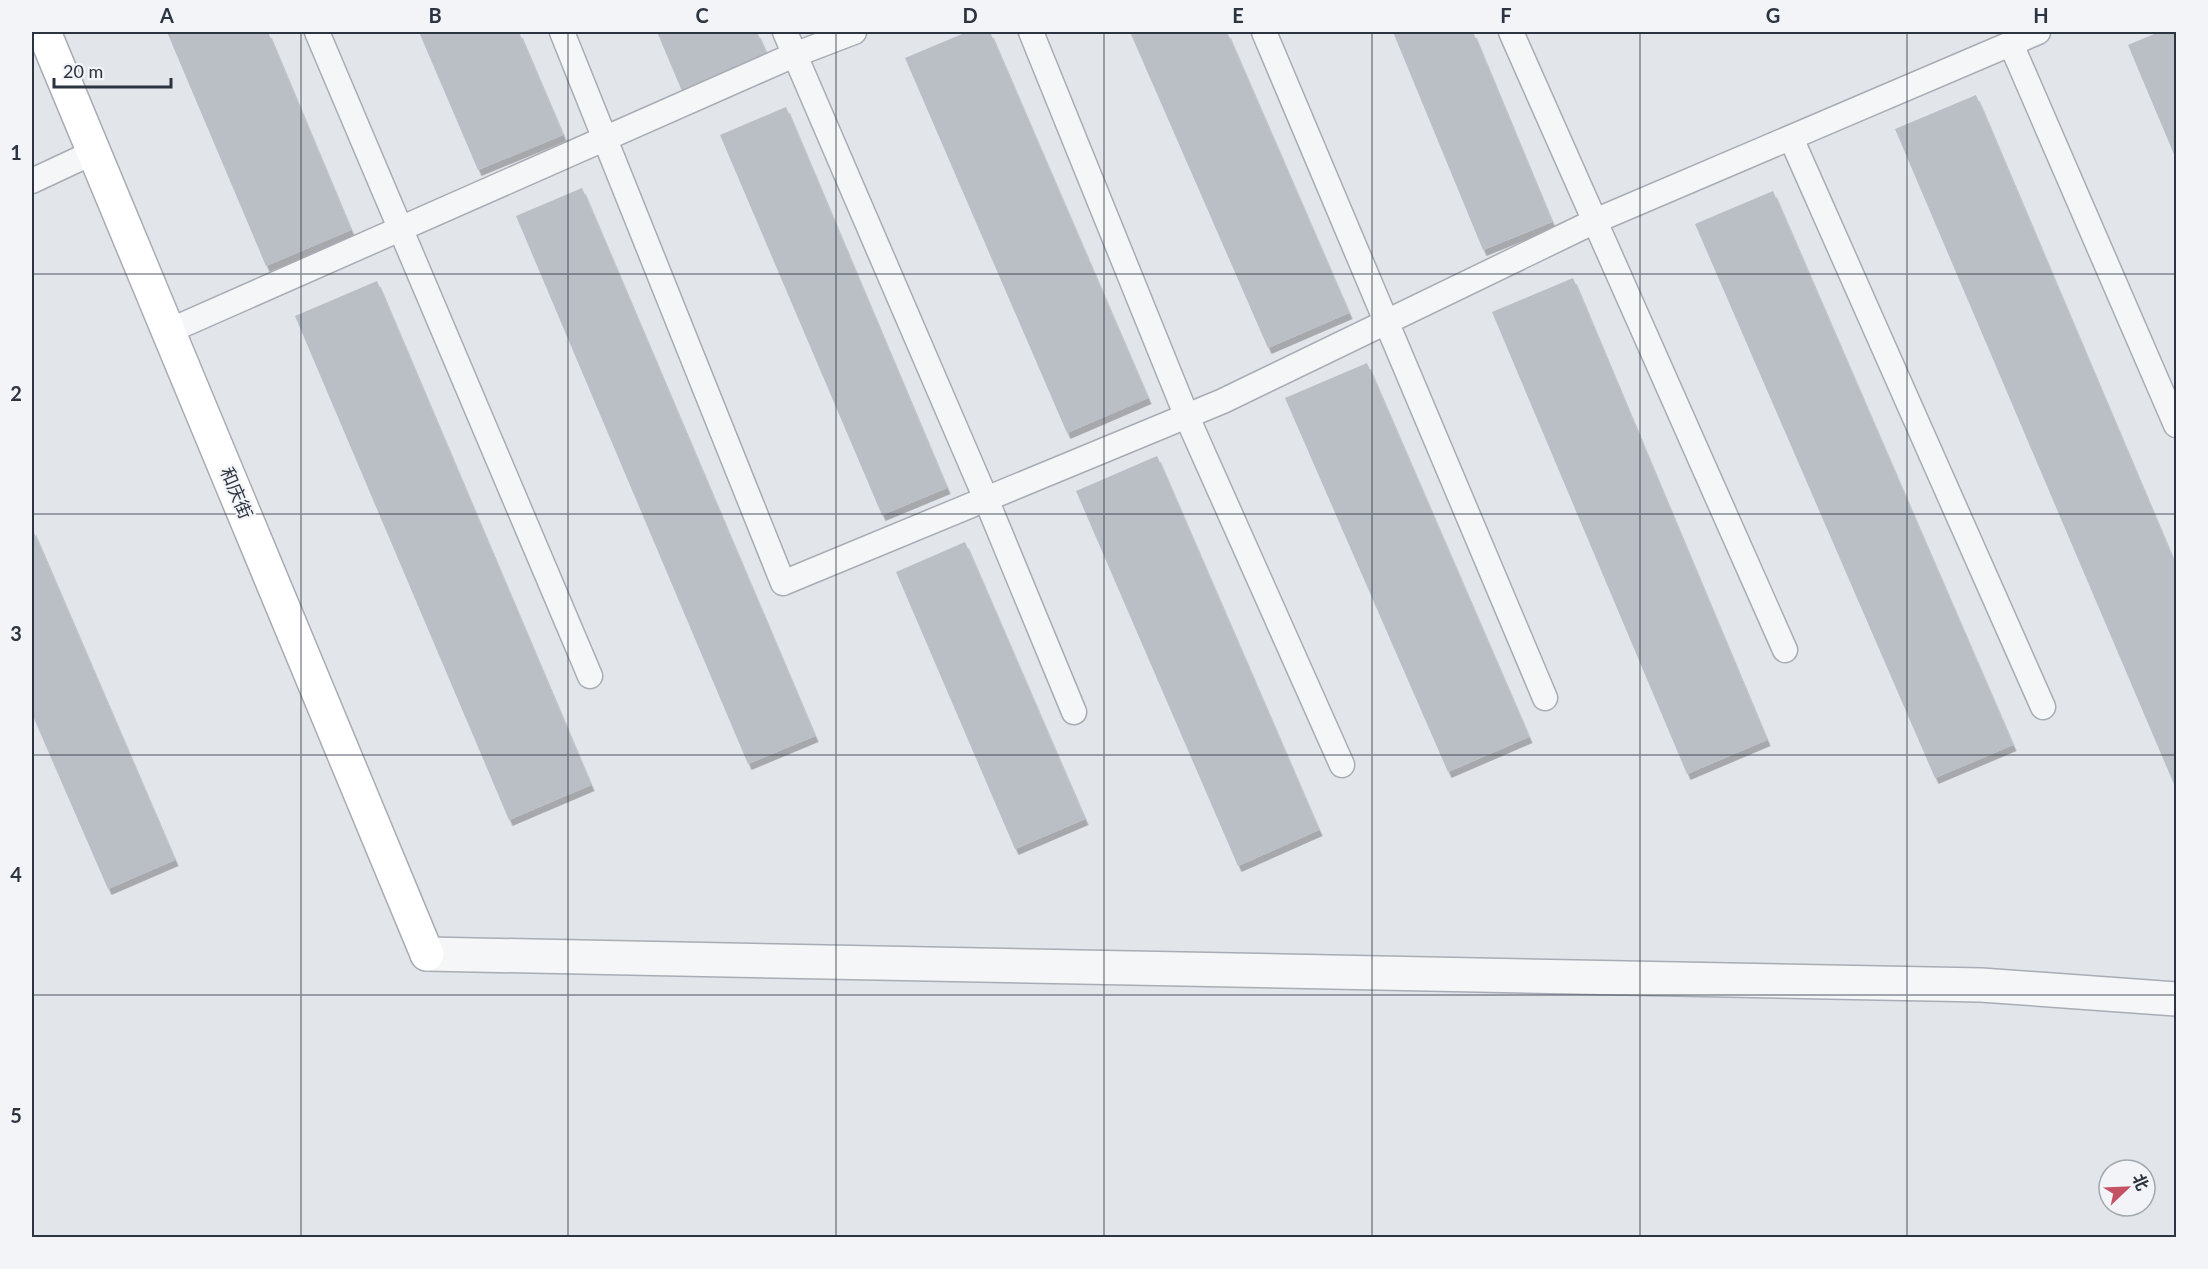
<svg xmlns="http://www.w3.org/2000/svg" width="2208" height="1269" font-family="Lato,'Noto Sans SC',sans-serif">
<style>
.building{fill:#babfc6;filter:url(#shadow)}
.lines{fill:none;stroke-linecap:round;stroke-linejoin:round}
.lane-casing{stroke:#a8acb4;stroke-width:27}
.street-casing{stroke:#a8acb4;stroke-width:36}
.secondary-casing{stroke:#a8acb4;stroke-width:36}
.lane{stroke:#f5f6f8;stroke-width:24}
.street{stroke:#f5f6f8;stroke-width:33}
.secondary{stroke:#fff;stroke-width:33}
.grid{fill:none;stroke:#2c3441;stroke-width:1.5;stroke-opacity:0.55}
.labels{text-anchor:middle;stroke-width:4.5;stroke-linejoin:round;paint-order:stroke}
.street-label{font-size:18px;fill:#2c3441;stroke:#f2f4f7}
.neatline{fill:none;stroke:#2c3441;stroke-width:2}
.grid-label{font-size:20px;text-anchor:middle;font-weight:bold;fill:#2c3441}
</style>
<defs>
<filter id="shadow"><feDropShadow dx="3.5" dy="6" stdDeviation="0" flood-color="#0004"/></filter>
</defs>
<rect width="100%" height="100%" fill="#e2e5ea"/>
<!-- building -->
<g class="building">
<polygon points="167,32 268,32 351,230 266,266"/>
<polygon points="419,32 519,32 563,135 478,170"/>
<polygon points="657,32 757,32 767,55 682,91"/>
<polygon points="967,32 990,32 1148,398 1067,433 905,58"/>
<polygon points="1130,32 1227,32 1349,313 1268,348"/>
<polygon points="1393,32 1473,32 1552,222 1483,250"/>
<polygon points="2159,32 2176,32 2176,159 2128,45"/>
<polygon points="1976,95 2176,566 2176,789 1895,129"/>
<polygon points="786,107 947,488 882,515 720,135"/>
<polygon points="582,188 815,736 748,764 516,216"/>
<polygon points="1773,191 2013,745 1935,778 1695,224"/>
<polygon points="1573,278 1767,740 1687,774 1492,312"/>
<polygon points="377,281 591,785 509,820 295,316"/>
<polygon points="1367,363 1529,737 1448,772 1285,398"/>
<polygon points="1157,456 1319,830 1238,866 1076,491"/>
<polygon points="32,528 175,860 108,889 32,714"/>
<polygon points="965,542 1085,819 1015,849 896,572"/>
</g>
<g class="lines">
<defs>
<g id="lane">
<polyline points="317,32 590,676"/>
<polyline points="562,32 783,583 1223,401 1595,221 2038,32"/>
<polyline points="785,32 986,499 1074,712"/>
<polyline points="1031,32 1187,417 1342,765"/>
<polyline points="1264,32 1545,698"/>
<polyline points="1511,32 1785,650"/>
<polyline points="2011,44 2176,425"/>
<polyline points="1791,138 2043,707"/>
<polyline points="32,181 94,152"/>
<polyline points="169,331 794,55 854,32"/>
</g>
<polyline id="street" points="427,954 1981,985 2176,999"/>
<polyline id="secondary" points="44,32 427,954"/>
</defs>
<!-- lane casing -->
<use href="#lane" class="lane-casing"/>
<!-- street casing -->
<use href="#street" class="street-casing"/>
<!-- secondary casing -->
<use href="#secondary" class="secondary-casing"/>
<!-- lane -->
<use href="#lane" class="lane"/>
<!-- street -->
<use href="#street" class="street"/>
<!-- secondary -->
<use href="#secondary" class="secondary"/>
</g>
<!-- grid -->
<path class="grid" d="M301 32V1238M568 32V1238M836 32V1238M1104 32V1238M1372 32V1238M1640 32V1238M1907 32V1238M32 274H2176M32 514H2176M32 755H2176M32 995H2176"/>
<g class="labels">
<!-- street labels -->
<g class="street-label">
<text transform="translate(236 493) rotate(67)" y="6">和庆街</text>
</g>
</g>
<!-- border -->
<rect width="2208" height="1269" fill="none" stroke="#f2f4f7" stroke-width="66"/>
<!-- north arrow -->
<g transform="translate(2127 1188) rotate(67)"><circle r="28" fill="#f2f4f7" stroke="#a3a7ae" stroke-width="1.5"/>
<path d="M0-4.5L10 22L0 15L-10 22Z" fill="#c55165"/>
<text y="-9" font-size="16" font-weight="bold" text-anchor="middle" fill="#2c3441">北</text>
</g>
<!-- scale -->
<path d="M54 78v9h117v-9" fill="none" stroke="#2c3441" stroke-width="3"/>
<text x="63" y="78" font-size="18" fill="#2c3441" stroke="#f2f4f7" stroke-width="4.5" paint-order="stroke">20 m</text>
<rect x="33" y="33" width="2142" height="1203" class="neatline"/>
<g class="grid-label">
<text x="167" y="23">A</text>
<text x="435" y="23">B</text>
<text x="702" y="23">C</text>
<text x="970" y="23">D</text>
<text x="1238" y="23">E</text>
<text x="1506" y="23">F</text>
<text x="1773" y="23">G</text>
<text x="2041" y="23">H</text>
<text x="16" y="160">1</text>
<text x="16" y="401">2</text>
<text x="16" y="641">3</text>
<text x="16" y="882">4</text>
<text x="16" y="1123">5</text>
</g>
</svg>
